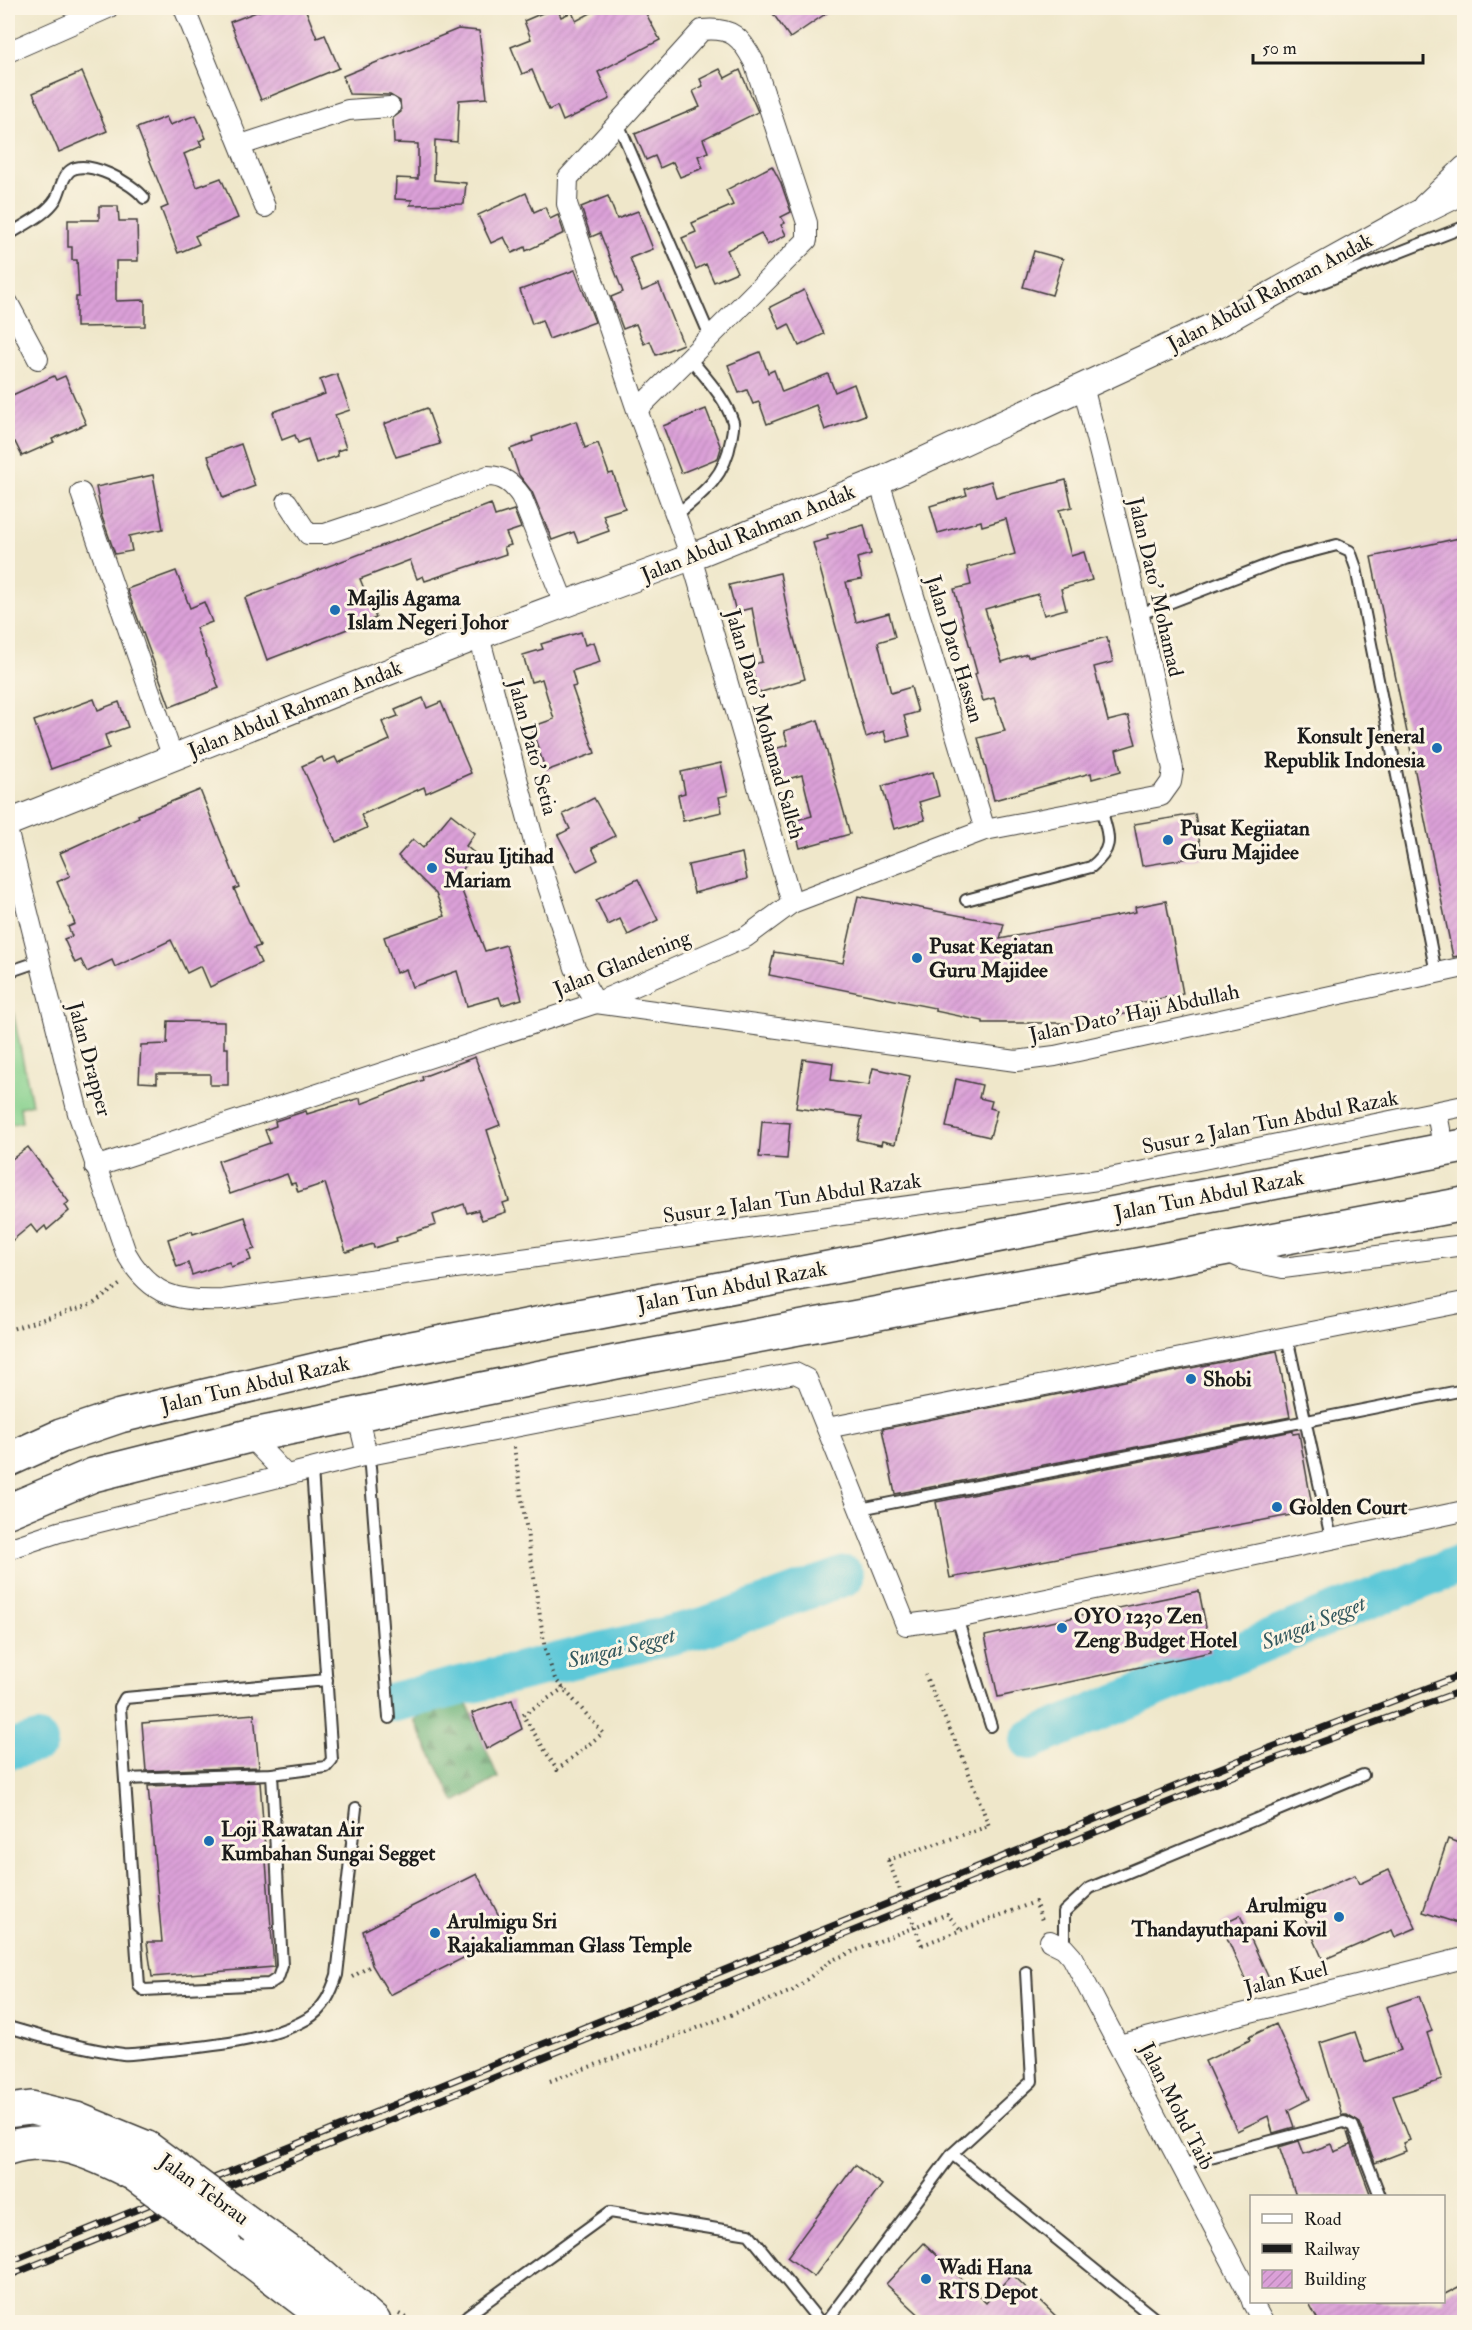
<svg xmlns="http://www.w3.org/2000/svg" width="1472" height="2330" font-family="'IM FELL Double Pica',serif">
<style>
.grass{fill:#86d08d;stroke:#517654;stroke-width:1.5}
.forest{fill:url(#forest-firs);stroke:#44674a;stroke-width:1.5}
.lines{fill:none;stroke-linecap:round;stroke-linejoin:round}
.river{stroke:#5dc8d8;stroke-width:40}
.building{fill:url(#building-hatch)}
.service-casing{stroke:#3c3a36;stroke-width:14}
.minor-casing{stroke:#3c3a36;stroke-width:22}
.tertiary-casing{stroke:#3c3a36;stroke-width:28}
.trunk-casing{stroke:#3c3a36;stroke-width:36}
.path{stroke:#3c3a36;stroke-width:4;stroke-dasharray:1.5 4.5;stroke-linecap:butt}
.service{stroke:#fff;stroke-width:10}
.minor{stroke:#fff;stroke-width:20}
.tertiary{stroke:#fff;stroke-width:26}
.trunk{stroke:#fff;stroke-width:33}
.rail-casing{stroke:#1c1c1c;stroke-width:7}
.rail{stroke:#fcf5e5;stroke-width:4.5;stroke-dasharray:14;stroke-linecap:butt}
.trunk-bridge-casing{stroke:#3c3a36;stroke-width:36;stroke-linecap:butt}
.path-bridge{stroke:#3c3a36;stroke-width:4;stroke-dasharray:1.5 4.5;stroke-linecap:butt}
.trunk-bridge{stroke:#fff;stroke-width:33}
.poi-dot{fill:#1f6fb2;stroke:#fcf5e5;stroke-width:2}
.labels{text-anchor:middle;stroke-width:6;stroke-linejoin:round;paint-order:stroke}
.street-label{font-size:21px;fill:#1c1c1c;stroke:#fcf5e5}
.poi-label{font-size:21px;font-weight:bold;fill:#1c1c1c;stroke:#fcf5e5;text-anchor:start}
.water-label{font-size:22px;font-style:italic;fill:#33585e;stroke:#fcf5e5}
</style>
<defs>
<pattern id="forest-firs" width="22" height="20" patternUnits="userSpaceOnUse" patternTransform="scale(1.5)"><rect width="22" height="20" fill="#6cb278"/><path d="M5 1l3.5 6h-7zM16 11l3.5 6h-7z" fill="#589062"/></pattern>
<pattern id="building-hatch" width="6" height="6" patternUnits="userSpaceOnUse" patternTransform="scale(1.5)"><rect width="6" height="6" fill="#dba0d8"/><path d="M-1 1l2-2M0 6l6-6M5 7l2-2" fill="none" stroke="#bb89b9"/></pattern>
</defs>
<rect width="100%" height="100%" fill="#fcf5e5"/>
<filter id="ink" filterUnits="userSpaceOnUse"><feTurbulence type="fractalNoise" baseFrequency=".0167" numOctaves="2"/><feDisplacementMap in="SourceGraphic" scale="12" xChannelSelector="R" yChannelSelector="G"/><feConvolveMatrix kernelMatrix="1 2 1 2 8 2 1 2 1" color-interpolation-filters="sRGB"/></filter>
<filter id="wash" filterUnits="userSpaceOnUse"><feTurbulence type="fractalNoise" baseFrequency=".008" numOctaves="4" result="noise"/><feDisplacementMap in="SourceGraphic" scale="24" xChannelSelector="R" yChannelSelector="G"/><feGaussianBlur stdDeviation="1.35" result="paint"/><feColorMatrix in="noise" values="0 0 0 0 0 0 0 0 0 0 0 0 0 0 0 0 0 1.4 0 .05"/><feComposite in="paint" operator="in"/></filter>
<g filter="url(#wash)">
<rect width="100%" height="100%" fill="#efe7ca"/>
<!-- grass -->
<polygon class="grass" points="8,998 10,998 32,1104 20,1107 22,1122 8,1125"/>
<!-- forest -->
<polygon class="forest" points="462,1691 498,1778 455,1802 414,1720"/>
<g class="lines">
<!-- river -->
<g class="river">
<polyline points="394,1702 704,1627 845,1576"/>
<polyline points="1030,1740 1319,1619 1464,1563"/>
<polyline points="8,1750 38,1742"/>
</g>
</g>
<g id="blocks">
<!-- building -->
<g class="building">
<polygon points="267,8 305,8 317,38 325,35 339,68 261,100 230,22"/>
<polygon points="554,8 557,8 561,17 572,12 576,21 600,8 643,8 660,40 598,72 610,99 563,121 557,106 549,110 532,70 522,74 511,47 531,39 524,21"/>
<polygon points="769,8 834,8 790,38"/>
<polygon points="458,29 479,31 487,98 459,100 457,142 435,140 434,180 466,183 464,204 410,205 412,200 395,199 396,178 418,179 418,144 394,143 393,118 401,112 400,101 390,95 349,94 343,76"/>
<polygon points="720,69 725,78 740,70 758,112 703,139 708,152 698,156 703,168 680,177 673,162 660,168 655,156 646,160 635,134 700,107 693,91 703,86 700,79"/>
<polygon points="82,72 107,131 59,152 33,93"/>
<polygon points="196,115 206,138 199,141 202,146 184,154 197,187 221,178 238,218 195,236 199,244 178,253 161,209 168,206 137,128 166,117 170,125"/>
<polygon points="772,166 781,183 791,212 781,217 785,223 781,225 786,235 767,245 761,233 727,250 737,272 714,282 706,264 696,269 682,238 696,232 692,223 733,205 726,190"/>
<polygon points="526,193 534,212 545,207 550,219 558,215 564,233 526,251 525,247 512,253 504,237 491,243 478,215"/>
<polygon points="608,196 617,219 638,211 653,249 630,258 642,291 659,284 683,344 656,355 650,341 644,344 636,324 623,329 611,297 623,292 600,233 591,237 581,207"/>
<polygon points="99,206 118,206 119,221 137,221 138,261 116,261 116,301 145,300 145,326 76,327 76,297 79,297 77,260 72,260 72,247 68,247 68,220 99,220"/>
<polygon points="1034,251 1063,259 1052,295 1023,287"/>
<polygon points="575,270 595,322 549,339 542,320 532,324 520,290"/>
<polygon points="804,290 824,334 799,346 789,324 780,329 770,307"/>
<polygon points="760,352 768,373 774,370 782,392 828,374 835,392 854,384 865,415 825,430 816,405 767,424 759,402 753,404 747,390 739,393 728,365"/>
<polygon points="337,374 350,410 335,415 346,448 337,451 338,456 316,463 308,439 298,443 295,435 282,440 273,412 325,394 320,380"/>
<polygon points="54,376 56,380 65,376 86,424 52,439 54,442 22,456 15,442 8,445 8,397"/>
<polygon points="427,408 440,444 396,457 384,424"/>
<polygon points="706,409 721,448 718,458 681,473 663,426"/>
<polygon points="576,421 585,448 598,443 609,474 613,473 625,508 603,515 609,531 578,542 574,532 552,540 532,492 519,475 510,449 533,441 532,437"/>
<polygon points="241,444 255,486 223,498 208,456"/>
<polygon points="153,475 163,529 129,536 132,551 115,554 102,517 96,487"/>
<polygon points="1066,480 1072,507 1059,510 1071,556 1084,552 1092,580 1061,589 1066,609 1044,615 1038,594 985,609 1002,662 1027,654 1028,657 1107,637 1113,662 1094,667 1108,721 1128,716 1136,744 1116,750 1121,771 1092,779 1091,773 994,800 978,738 1005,731 994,698 983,701 975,674 977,673 954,589 971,585 967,567 1015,554 1006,519 982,526 981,521 938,533 930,506 967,495 965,489 991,481 996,498"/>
<polygon points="491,504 495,516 514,510 521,528 506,533 511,545 504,547 506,554 425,581 423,576 417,579 410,560 360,579 376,618 267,660 245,598"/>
<polygon points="864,525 871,554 857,558 862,579 846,582 856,622 889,613 895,637 878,642 891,693 911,687 918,712 904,716 910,736 887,742 884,731 866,737 813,543 828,539 827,535"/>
<polygon points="1464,537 1464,955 1453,957 1371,557"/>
<polygon points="176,571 190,608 204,602 212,622 196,628 219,688 170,707 127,589"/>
<polygon points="780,573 789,620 805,679 758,693 751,665 762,662 752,608 736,612 729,585"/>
<polygon points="581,632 585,645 594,642 600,662 572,671 576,686 572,687 595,753 546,771 531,727 554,719 542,679 531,682 523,655 543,649 541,644"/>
<polygon points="423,698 427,708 441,702 471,773 426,793 424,787 361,815 367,828 336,842 302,766 322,757 324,762 335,757 338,763 390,740 382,722 398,716 395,710"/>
<polygon points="94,699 98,710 119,702 128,727 105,735 109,748 51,769 34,721"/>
<polygon points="818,720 850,834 800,848 793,821 812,816 802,775 781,781 771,750 788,745 784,731"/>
<polygon points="721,763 728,795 719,797 722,812 683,821 678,795 685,793 681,772"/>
<polygon points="933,772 939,796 919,802 925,820 894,829 882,786"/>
<polygon points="200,790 239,887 234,889 260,946 254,948 261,963 210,987 201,966 187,973 171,940 115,967 112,960 87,972 81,960 75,963 64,939 72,936 68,927 75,924 57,882 70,876 60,853 139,817 138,815"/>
<polygon points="594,798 615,836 592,848 598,860 577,871 558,835 570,829 563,814"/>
<polygon points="451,814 475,833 466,846 474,853 457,878 485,951 506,945 522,999 502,1005 499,997 467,1006 457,971 412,987 406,969 396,973 384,937 445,916 436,894 398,856 413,839 423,848"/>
<polygon points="1195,814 1202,856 1142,866 1134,824"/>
<polygon points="742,853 747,879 694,893 688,865"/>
<polygon points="638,879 658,920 628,935 620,919 608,925 596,900"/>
<polygon points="858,896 1004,924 1000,939 1136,912 1135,907 1166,901 1183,994 1133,1004 1134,1012 1084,1023 983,1023 983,1021 935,1011 935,1008 769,975 774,952 843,963"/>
<polygon points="168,1021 224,1022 224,1048 228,1048 228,1085 210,1085 210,1074 157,1074 157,1083 139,1082 141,1045 167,1044"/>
<polygon points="475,1057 500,1125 487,1130 509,1201 503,1203 506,1212 482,1220 478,1210 467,1213 464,1204 433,1215 436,1225 396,1238 397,1241 374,1248 373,1244 346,1252 325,1183 298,1192 295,1183 291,1184 287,1174 230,1194 218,1161 270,1143 265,1130 276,1126 275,1121 306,1111 307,1114 360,1098 361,1104 423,1080 422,1077"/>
<polygon points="803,1059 833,1063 831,1080 869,1085 873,1068 910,1076 895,1144 882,1141 881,1145 857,1140 862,1117 796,1108"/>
<polygon points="956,1079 982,1085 979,1098 992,1101 990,1108 997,1110 990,1137 946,1127"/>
<polygon points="762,1121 790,1123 787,1159 759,1157"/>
<polygon points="28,1147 69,1202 65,1205 69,1211 47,1230 45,1226 37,1233 31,1225 8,1244 8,1162"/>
<polygon points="245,1217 255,1249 248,1251 251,1260 231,1267 229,1262 192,1275 188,1263 177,1267 168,1239 192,1231 193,1234"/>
<polygon points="1277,1351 1290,1417 895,1494 882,1429"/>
<polygon points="1293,1431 1293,1434 1299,1433 1313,1511 950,1578 936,1502"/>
<polygon points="1199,1591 1211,1652 998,1697 985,1636"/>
<polygon points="512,1700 522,1729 486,1749 472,1713"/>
<polygon points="254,1714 259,1767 146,1771 142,1723"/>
<polygon points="260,1782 274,1967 152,1977 147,1942 162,1942 148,1786"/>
<polygon points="1448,1839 1464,1845 1464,1897 1457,1923 1423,1912"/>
<polygon points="1389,1870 1416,1928 1395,1937 1392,1930 1323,1960 1297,1900 1355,1875 1359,1884"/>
<polygon points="477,1874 509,1935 390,1995 372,1965 363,1931"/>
<polygon points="1240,1915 1270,1981 1250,1990 1221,1924"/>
<polygon points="1419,1996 1432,2031 1427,2033 1442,2080 1393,2096 1410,2140 1403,2143 1406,2151 1375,2163 1360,2123 1347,2115 1342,2115 1320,2043 1355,2032 1365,2062 1401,2050 1386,2007"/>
<polygon points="1276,2024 1310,2099 1288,2110 1294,2127 1273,2133 1268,2116 1237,2131 1205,2061 1250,2040 1249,2037"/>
<polygon points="1347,2132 1371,2196 1296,2196 1279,2147 1299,2141 1304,2154 1331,2144 1334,2152 1351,2145"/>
<polygon points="855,2165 882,2185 814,2277 787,2257"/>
<polygon points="924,2243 986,2303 1012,2274 1062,2322 927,2322 886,2284"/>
<polygon points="1464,2284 1464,2322 1319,2322 1308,2301 1443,2301 1443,2295"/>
</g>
</g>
</g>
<g filter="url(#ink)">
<use href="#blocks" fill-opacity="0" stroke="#3c3a36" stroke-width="1.5"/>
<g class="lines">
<defs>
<g id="service">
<polyline points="618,123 710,336"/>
<path d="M8 235C23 225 46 215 56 199 61 190 62 176 71 170 88 159 133 183 144 198"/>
<polyline points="1305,289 1464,227"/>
<path d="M676 515C703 493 725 477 731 440 732 434 734 427 733 422 725 397 705 377 689 357"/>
<polyline points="1140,614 1283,559 1337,545 1350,551 1356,568 1436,973"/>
<path d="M966 900 1091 867C1116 847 1108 836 1101 808"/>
<polyline points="8,972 40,961"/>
<polyline points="1287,1337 1331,1538"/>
<polyline points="367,1455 370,1467 389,1718"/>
<polyline points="860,1509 1464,1390"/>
<polyline points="957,1618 991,1726"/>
<polyline points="272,1774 282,1966 278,1978 269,1984 144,1990 139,1986 120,1707 125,1698 327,1680"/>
<polyline points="125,1779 272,1774 326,1767 332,1760 312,1469"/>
<polyline points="1064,1948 1064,1912 1090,1888 1363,1775"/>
<path d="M8 2027C46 2038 84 2049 123 2054 135 2055 148 2052 160 2051 203 2047 270 2041 307 2019 324 2009 331 1993 337 1975L356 1808"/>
<polyline points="952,2154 1159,2322"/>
<polyline points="1180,2165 1344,2122 1353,2126 1380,2196"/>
<polyline points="461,2322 468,2315 610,2212 749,2234 820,2322"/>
<polyline points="826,2322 952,2154 1032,2081 1026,1972"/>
</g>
<g id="minor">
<polyline points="184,8 265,207"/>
<polyline points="8,52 108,8"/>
<polyline points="241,145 348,110 390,107"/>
<polyline points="1423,205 1464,166"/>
<polyline points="8,303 38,359"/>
<path d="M637 410 807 240V223L754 62C741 37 732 27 702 30L568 178 567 204 637 410 691 557 792 903"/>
<polyline points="879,481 985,830"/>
<polyline points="81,493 173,758"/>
<path d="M287 502 308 534H325L388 513 488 476C503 476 512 483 521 496L564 603"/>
<polyline points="479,636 537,853 575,968 596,1003"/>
<path d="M8 833 78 1113 126 1253C150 1296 177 1302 223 1300L1105 1179 1464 1106"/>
<polyline points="596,1003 1016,1061 1055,1056 1464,967"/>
<polyline points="1437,1113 1441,1135"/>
<polyline points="95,1167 596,1003 746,937 792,903 985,830 1161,796 1171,782 1173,769 1128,566 1083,386"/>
<polyline points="1226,1251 1245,1260 1283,1268 1464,1245"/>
<polyline points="357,1414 367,1455"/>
<polyline points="827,1428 1464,1302"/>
<polyline points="249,1436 286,1475"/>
<polyline points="8,1549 59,1532 359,1457 795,1373 807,1379 906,1625 957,1618 1464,1511"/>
<polyline points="1050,1941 1064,1948 1072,1957 1252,2300"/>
<polyline points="1119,2045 1464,1958"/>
<polyline points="1252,2302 1263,2322"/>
</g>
<polyline id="tertiary" points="8,823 479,636 691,557 879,481 1222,322 1411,217 1464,191"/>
<g id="trunk">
<polyline points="8,1460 61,1436 120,1416 386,1353 1464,1146"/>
<polyline points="8,1511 93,1475 249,1436 616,1362 1464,1204"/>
<polyline points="8,2111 31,2108 76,2119 147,2148"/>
<path d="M8 2148C52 2133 95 2154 134 2174"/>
<polyline points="254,2227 317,2272 374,2322"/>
<polyline points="223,2239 332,2322"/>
</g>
</defs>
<!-- service casing -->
<use href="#service" class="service-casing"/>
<!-- minor casing -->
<use href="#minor" class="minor-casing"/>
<!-- tertiary casing -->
<use href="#tertiary" class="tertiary-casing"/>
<!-- trunk casing -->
<use href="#trunk" class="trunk-casing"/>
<!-- path -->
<g class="path">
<polyline points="8,1330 93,1304 122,1283"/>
<polyline points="514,1447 545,1649 555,1679 603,1733 557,1770 523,1715 564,1688"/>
<polyline points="888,1860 989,1826 963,1758 925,1675"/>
<polyline points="922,1945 1035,1902 1043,1923"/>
<polyline points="352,1977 372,1965"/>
<polyline points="550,2081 679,2035 792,1991 832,1960 947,1914 962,1931"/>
<polyline points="399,2314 408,2319 406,2322"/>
</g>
<!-- service -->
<use href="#service" class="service"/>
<!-- minor -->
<use href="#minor" class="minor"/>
<!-- tertiary -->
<use href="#tertiary" class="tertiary"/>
<!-- trunk -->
<use href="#trunk" class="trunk"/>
<defs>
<g id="rail">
<polyline points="8,2262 1267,1749 1464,1674"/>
<polyline points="8,2276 1272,1760 1464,1690"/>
</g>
</defs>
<!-- rail casing -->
<use href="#rail" class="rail-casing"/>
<!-- rail -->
<use href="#rail" class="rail"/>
<defs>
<g id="trunk-bridge">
<polyline points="147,2148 254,2227"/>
<polyline points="134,2174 223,2239"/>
</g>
</defs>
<!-- trunk-bridge casing -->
<use href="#trunk-bridge" class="trunk-bridge-casing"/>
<!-- path-bridge -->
<polyline class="path-bridge" points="888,1860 922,1945"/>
<!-- trunk-bridge -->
<use href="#trunk-bridge" class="trunk-bridge"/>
</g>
</g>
<!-- markers -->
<g class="poi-dot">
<circle cx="335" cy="610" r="6"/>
<circle cx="1437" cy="748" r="6"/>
<circle cx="1168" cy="840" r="6"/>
<circle cx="432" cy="868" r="6"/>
<circle cx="917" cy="958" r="6"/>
<circle cx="1191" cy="1379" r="6"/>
<circle cx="1277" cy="1507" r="6"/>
<circle cx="1062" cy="1628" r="6"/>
<circle cx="209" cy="1841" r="6"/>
<circle cx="1339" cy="1917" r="6"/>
<circle cx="435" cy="1933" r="6"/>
<circle cx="926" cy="2279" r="6"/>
</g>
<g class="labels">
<!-- street labels -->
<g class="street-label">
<text transform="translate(1270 292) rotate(-28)" y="7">Jalan Abdul Rahman Andak</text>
<text transform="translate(748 533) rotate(-22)" y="7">Jalan Abdul Rahman Andak</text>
<text transform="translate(1156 587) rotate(77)" y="7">Jalan Dato' Mohamad</text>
<text transform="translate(955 649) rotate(73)" y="7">Jalan Dato Hassan</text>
<text transform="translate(295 709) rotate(-22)" y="7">Jalan Abdul Rahman Andak</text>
<text transform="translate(765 724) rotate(74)" y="7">Jalan Dato' Mohamad Salleh</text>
<text transform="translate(533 747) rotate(75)" y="7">Jalan Dato’ Setia</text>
<text transform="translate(622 963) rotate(-22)" y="7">Jalan Glandening</text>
<text transform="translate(1134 1013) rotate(-12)" y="7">Jalan Dato' Haji Abdullah</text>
<text transform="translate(90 1059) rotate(75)" y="7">Jalan Drapper</text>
<text transform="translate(1270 1122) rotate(-11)" y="7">Susur 2 Jalan Tun Abdul Razak</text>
<text transform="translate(1209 1195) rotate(-11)" y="7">Jalan Tun Abdul Razak</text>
<text transform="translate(792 1198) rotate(-8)" y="7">Susur 2 Jalan Tun Abdul Razak</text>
<text transform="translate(732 1286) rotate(-11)" y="7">Jalan Tun Abdul Razak</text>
<text transform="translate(255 1384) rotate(-13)" y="7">Jalan Tun Abdul Razak</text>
<text transform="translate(1286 1978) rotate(-14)" y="7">Jalan Kuel</text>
<text transform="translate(1177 2106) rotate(63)" y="7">Jalan Mohd Taib</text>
<text transform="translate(204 2189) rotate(36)" y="7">Jalan Tebrau</text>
</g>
<!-- poi labels -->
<g class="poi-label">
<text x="347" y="605">Majlis Agama<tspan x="347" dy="24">Islam Negeri Johor</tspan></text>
<text x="1425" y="743" text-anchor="end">Konsult Jeneral<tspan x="1425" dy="24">Republik Indonesia</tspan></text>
<text x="1180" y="835">Pusat Kegiiatan<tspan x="1180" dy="24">Guru Majidee</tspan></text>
<text x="444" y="863">Surau Ijtihad<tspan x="444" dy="24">Mariam</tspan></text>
<text x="929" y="953">Pusat Kegiatan<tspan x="929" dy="24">Guru Majidee</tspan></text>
<text x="1203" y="1386">Shobi</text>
<text x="1289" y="1514">Golden Court</text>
<text x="1074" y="1623">OYO 1230 Zen<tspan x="1074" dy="24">Zeng Budget Hotel</tspan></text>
<text x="221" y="1836">Loji Rawatan Air<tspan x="221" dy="24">Kumbahan Sungai Segget</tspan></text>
<text x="1327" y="1912" text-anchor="end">Arulmigu<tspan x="1327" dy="24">Thandayuthapani Kovil</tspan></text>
<text x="447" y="1928">Arulmigu Sri<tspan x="447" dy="24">Rajakaliamman Glass Temple</tspan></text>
<text x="938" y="2274">Wadi Hana<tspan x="938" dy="24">RTS Depot</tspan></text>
</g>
<!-- water labels -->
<g class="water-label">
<text transform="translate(1313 1622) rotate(-22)" y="8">Sungai Segget</text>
<text transform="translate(621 1647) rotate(-14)" y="8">Sungai Segget</text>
</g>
</g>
<!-- margin -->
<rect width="1472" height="2330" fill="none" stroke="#fcf5e5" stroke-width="30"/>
<!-- legend -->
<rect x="1250" y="2195" width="195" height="108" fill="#fcf5e5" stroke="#a29e95" stroke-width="1.5"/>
<rect x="1262" y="2214" width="30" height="9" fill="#ffffff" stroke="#a29e95" stroke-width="1.5"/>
<text x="1304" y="2225" font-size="18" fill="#1c1c1c">Road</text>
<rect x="1262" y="2244" width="30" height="9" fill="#1c1c1c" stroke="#a29e95" stroke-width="1.5"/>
<text x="1304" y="2255" font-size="18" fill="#1c1c1c">Railway</text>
<rect x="1262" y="2270" width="30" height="18" fill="url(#building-hatch)" stroke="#a29e95" stroke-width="1.5"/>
<text x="1304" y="2285" font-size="18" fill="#1c1c1c">Building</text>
<!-- scale -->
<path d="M1253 54v9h170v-9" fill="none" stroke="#1c1c1c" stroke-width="3"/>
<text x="1262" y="54" font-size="18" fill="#1c1c1c" stroke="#fcf5e5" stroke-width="4.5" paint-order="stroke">50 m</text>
</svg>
